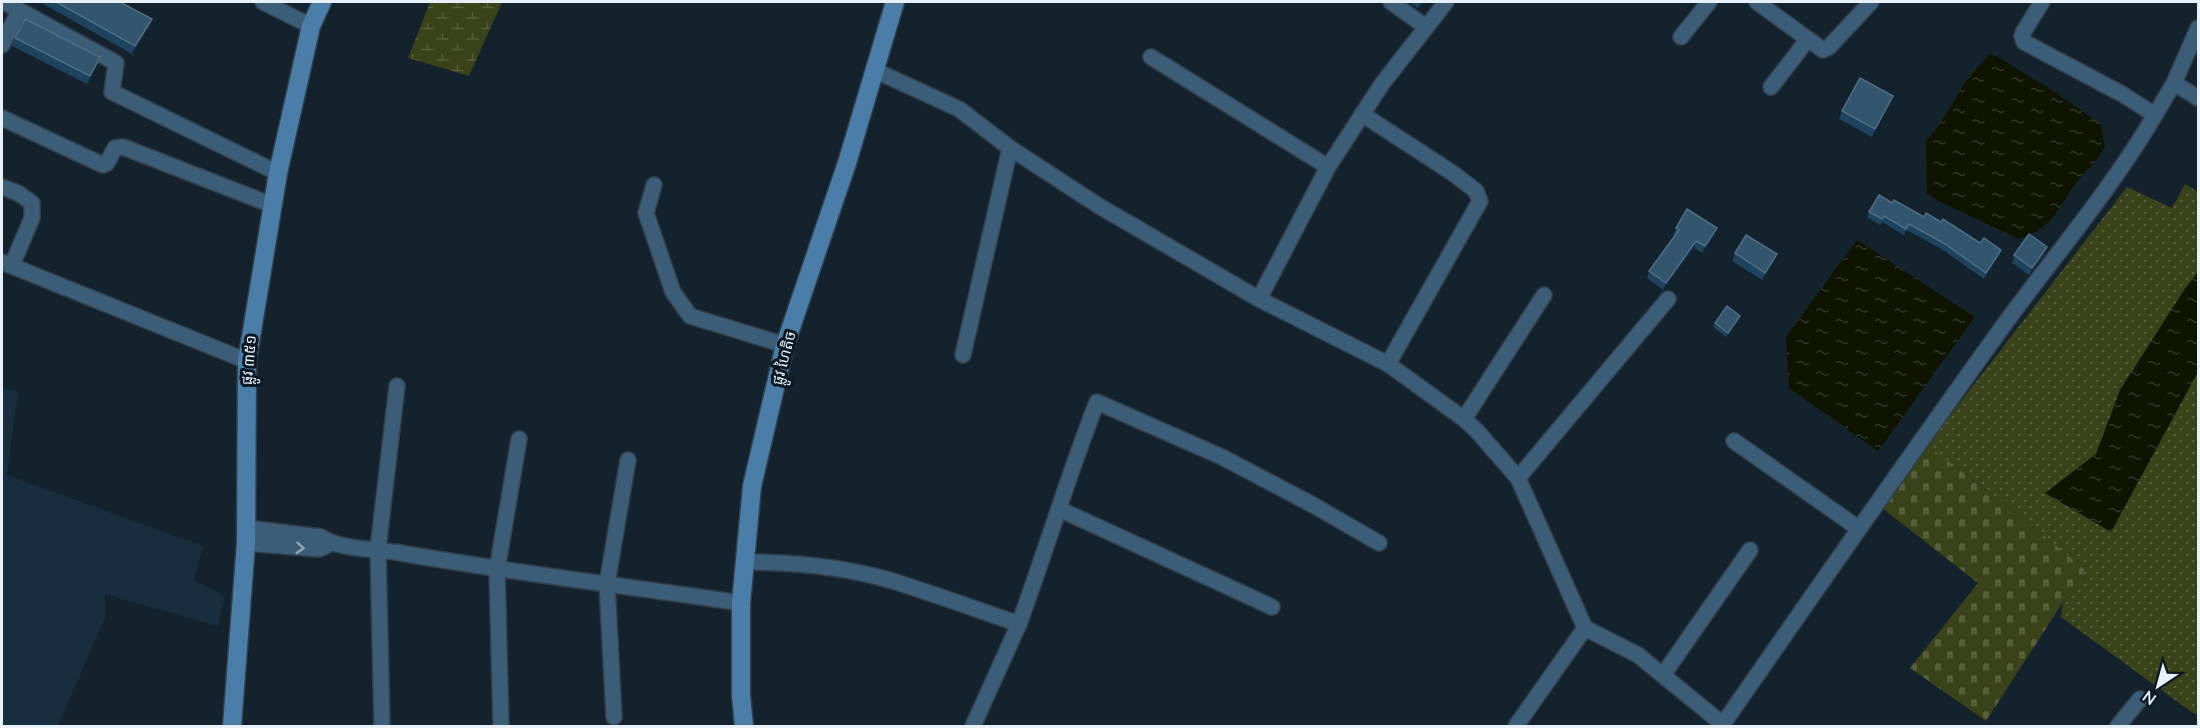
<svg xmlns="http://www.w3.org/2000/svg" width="2200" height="728" font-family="'Nunito Sans','Noto Sans Khmer',sans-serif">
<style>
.built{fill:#182d3d}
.grass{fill:url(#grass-dots)}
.wetland{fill:url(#wetland-marsh)}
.cemetery{fill:url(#cemetery-stones)}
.water{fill:url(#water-ripples)}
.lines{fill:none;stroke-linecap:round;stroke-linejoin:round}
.street-casing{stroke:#313f4a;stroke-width:18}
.secondary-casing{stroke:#313f4a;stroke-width:21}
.street{stroke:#3c5d77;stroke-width:15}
.secondary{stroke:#4a7ea8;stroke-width:18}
.wall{fill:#1d435e}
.shaded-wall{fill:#102e43}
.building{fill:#33566e;stroke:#4f6e84;stroke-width:1.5}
.oneway{stroke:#92a7b8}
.labels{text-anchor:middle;stroke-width:6;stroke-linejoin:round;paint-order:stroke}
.street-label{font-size:15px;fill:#e8f1f9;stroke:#0a1823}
</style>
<defs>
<pattern id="grass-dots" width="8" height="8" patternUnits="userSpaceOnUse" patternTransform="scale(1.5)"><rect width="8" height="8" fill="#394218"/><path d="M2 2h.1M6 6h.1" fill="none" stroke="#565e3a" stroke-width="1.8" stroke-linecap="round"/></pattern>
<pattern id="wetland-marsh" width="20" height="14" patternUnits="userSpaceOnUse" patternTransform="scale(1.5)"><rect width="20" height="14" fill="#394218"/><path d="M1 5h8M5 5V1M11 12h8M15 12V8" fill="none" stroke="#565e3a"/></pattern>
<pattern id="cemetery-stones" width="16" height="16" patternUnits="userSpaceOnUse" patternTransform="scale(1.5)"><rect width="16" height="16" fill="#394218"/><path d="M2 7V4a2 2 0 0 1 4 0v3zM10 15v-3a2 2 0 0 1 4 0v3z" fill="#565e3a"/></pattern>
<pattern id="water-ripples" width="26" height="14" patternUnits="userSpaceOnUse" patternTransform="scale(1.5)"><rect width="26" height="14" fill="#0e1400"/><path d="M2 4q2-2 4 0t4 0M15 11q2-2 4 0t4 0" fill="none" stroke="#313726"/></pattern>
</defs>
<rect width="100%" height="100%" fill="#13222d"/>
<!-- built -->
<polygon class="built" points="2,388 18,392 7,475 203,546 194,580 225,596 218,626 105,594 106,615 58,726 2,726"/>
<!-- grass -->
<polygon class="grass" points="2185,184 2198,192 2198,715 2193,713 2061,617 2063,602 2083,584 2084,569 2013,510 1927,445 2127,187 2172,208"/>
<!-- wetland -->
<polygon class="wetland" points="430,2 502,2 469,76 408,58"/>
<!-- cemetery -->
<polygon class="cemetery" points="1927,445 2013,510 2084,569 2083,584 2063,602 1986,721 1910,668 1978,583 1882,508"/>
<!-- water -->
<g class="water">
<path d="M1990 54 1998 57 2047 87 2101 124 2105 147C2098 159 2090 167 2081 177 2058 204 2057 227 2019 239L1936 200 1927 193 1926 140C1941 127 1947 111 1958 94 1967 79 1978 66 1990 54Z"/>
<polygon points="1857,240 1975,317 1878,451 1789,388 1786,337"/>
<polygon points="2198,272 2198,372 2111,532 2045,493 2096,454 2120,390 2184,290"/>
</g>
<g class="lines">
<defs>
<g id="street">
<polyline points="4,2 116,63 112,92 278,173"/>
<polyline points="263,2 311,26"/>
<polyline points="1391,2 1426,27"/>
<polyline points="1757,2 1823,50 1829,47 1871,2"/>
<polyline points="2198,28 2174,83 2198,98"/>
<polyline points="1681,37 1709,2"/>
<polyline points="2,45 19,11"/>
<polyline points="1151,57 1328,167"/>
<polyline points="874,70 959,109 1010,148 1099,206 1259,299 1388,364 1464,419 1477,431 1518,478 1585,628 1638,655 1725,726"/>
<polyline points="1771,87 1808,39"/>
<polyline points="1362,114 1454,174 1476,191 1480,201 1388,364"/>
<polyline points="2155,115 2174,83"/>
<polyline points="2,118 103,165 107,163 115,148 123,147 272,205"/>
<polyline points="654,185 646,213 673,292 690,316 785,345"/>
<polyline points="2,187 18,193 32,203 32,218 12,265"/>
<polyline points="2,262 247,361"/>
<polyline points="1259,299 1328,167 1382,84 1446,2"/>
<polyline points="963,355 1010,148"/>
<polyline points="1464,419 1544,295"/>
<polyline points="1734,441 1858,528"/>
<polyline points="1518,478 1668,299"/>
<polyline points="1059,509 1272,607"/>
<path d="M247 528 321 537C340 550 377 549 401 553 514 573 627 586 741 603"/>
<polyline points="246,543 319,549 330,544"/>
<path d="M745 562C795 562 847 567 896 582 937 595 978 610 1019 624L973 726"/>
<path d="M1019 624C1046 551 1068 475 1097 402L1222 457 1313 505 1379 543"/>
<polyline points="1663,675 1750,550"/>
<polyline points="614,717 607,584 628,460"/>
<path d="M1723 724C1816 590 1910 455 2006 322 2056 254 2112 188 2155 115L2122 94 2024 42 2022 36 2024 31 2042 2"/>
<polyline points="382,726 378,549 397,386"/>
<polyline points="501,726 497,570 519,439"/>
<polyline points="1516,726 1585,628"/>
<polyline points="2118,726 2140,699"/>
</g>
<g id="secondary">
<polyline points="232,726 246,543 247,361 278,173 311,26 322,2"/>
<polyline points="744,726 741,695 741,603 752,486 785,345 847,163 895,2"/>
</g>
</defs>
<!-- street casing -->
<use href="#street" class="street-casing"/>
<!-- secondary casing -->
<use href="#secondary" class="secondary-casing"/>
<!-- street -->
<use href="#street" class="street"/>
<!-- secondary -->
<use href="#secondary" class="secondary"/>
</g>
<!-- wall -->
<g class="wall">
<polygon points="40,2 120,2 149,27 132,54"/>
<polygon points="1409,2 1422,2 1418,8"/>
<polygon points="15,38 97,65 87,84 12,46"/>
<polygon points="1893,96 1890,103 1872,137 1839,119 1842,111"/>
<polygon points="1892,203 1980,243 2001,250 1999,256 1984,279 1943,250 1907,230 1904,235 1882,222 1880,225 1867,217 1869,212"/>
<polygon points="1676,228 1714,235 1702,253 1694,248 1663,290 1647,278 1649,271 1675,236 1673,235"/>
<polygon points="2047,247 2044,255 2029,275 2012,263 2014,255"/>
<polygon points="1735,253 1774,262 1762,280 1732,261"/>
<polygon points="1740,316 1739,320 1726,337 1713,327 1715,323"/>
</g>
<!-- shaded-wall -->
<g class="shaded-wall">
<polygon points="152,19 149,27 132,54 135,46"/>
<polygon points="100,57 97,65 87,84 90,76"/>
<polygon points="1893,96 1890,103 1872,137 1875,129"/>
<polygon points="1717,228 1714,235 1702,253 1705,246"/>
<polygon points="1696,241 1694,248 1663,290 1666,283"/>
<polygon points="2047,247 2044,255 2029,275 2032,268"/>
<polygon points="2001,250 1999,256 1984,279 1986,273"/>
<polygon points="1777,254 1774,262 1762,280 1765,273"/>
<polygon points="1740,316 1739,320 1726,337 1728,333"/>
</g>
<!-- building -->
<g class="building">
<polygon points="56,2 120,2 152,19 135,46"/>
<polygon points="25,19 100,57 90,76 15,38"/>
<polygon points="1860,78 1893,96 1875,129 1842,111"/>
<polygon points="1879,195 1892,203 1894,200 1924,217 1926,213 1941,222 1943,219 1980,243 1984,238 2001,250 1986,273 1945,244 1909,224 1906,229 1884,216 1882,219 1869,212"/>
<polygon points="1687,209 1717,228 1705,246 1696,241 1666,283 1649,271 1679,230 1676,228"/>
<polygon points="2029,234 2047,247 2032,268 2014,255"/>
<polygon points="1746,235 1777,254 1765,273 1735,253"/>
<polygon points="1727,306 1740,316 1728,333 1715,323"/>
</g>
<!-- one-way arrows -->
<defs><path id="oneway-chevron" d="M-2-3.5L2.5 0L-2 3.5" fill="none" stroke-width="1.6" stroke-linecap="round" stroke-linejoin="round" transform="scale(1.5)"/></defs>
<use class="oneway" href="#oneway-chevron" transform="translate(300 548) rotate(5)"/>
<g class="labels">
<!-- street labels -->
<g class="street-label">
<text transform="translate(784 358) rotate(-75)" y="5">ផ្លូវ ហៃតិច</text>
<text transform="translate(249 360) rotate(-85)" y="5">ផ្លូវ ៣៥១</text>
</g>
</g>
<!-- border -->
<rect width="2200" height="728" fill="none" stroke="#e8f1f9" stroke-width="6"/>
<!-- north arrow -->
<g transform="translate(2158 686) rotate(216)" stroke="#0a1823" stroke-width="4.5" paint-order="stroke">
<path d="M0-4.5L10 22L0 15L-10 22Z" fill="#e8f1f9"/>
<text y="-9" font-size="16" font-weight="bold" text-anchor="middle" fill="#e8f1f9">N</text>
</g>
</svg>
